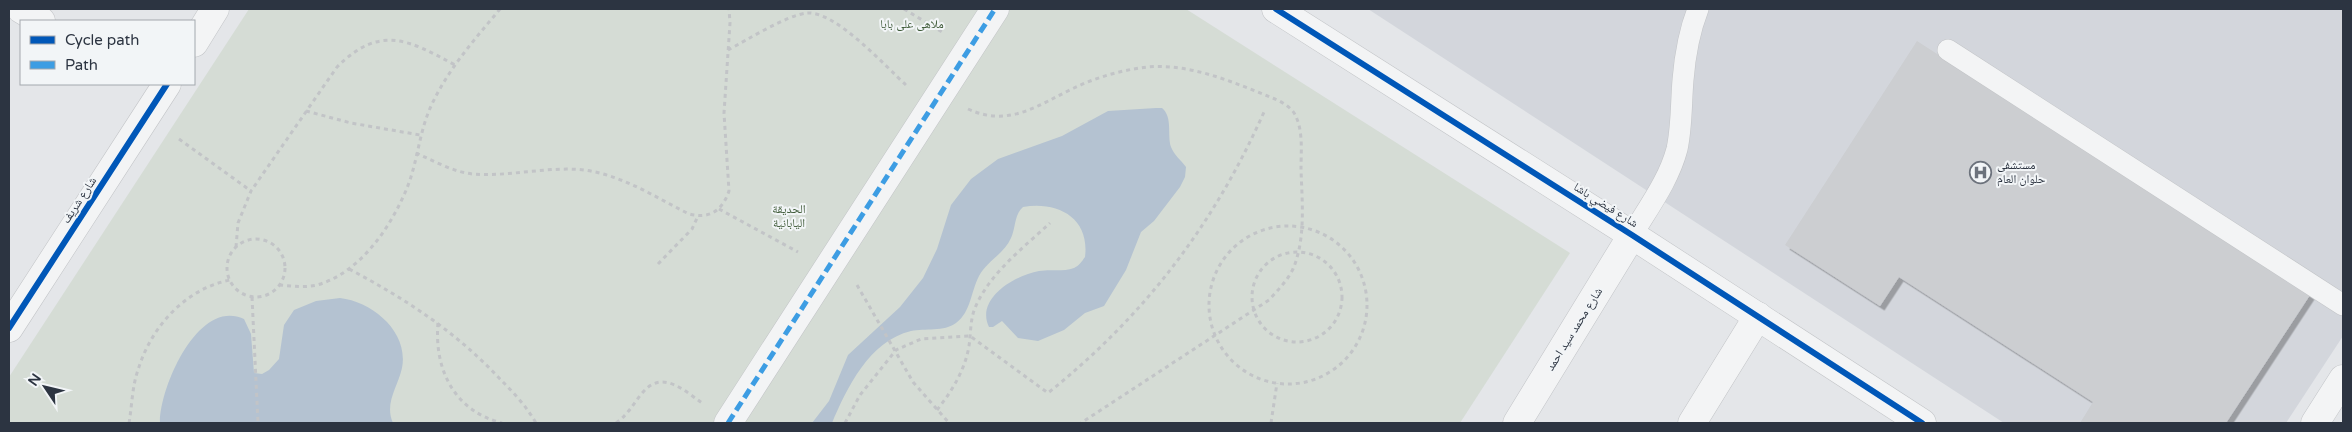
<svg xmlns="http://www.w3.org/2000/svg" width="2352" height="432" font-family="'Varela Round','Noto Naskh Arabic',sans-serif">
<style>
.built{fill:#d3d6dc}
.green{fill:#d5dcd5}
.water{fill:#b4c2d1}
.building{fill:#ccced1;filter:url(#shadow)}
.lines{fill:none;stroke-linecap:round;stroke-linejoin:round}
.lane-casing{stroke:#c2c4c7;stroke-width:22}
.street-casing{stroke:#c2c4c7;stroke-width:29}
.path{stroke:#c2c4c7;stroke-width:3;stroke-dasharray:4 4;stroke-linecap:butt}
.lane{stroke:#f3f4f5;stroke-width:21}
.street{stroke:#f3f4f5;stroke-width:28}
.quiet{stroke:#3d9de3;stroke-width:5;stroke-dasharray:10 5;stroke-linecap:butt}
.cycleway-casing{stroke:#f2f5f7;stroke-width:9}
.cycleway{stroke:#0057b8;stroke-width:6}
.labels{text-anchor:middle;stroke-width:4;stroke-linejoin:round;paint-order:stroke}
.park-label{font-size:12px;fill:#405c3a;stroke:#f2f5f7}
.poi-label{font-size:12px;fill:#2c3441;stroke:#f2f5f7;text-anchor:start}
.street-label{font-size:12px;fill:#2c3441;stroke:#f2f5f7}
</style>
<defs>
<filter id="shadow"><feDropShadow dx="4.5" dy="4.5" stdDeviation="0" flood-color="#0004"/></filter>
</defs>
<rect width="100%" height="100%" fill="#e4e6e9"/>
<!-- built -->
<polygon class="built" points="1368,9 2343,9 2343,336 2286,423 2004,423"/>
<!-- green -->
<polygon class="green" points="249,9 1186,9 1570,253 1460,423 9,423 9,377"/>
<!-- water -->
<g class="water">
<path d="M1156 108H1162C1173 117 1167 135 1171 147 1174 155 1181 160 1186 167L1185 177 1180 187 1154 221 1141 232 1126 270 1104 306 1085 313 1064 330 1038 341 1018 338 1002 321 993 327H989C975 298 1016 275 1039 271 1050 269 1063 272 1074 268 1079 266 1082 261 1085 257 1090 218 1058 201 1023 207 1014 215 1016 227 1011 238 1004 254 987 261 979 276 971 291 971 312 956 323 944 332 925 328 911 331 869 341 847 388 832 423H812L829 401 848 355 900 307 923 278 937 249 951 205 971 179 998 159 1062 136 1108 111Z"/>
<path d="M340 298C373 302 409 332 402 368 398 387 384 403 393 423H160C159 389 198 297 244 319L251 334 254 373 262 374 269 370 279 359 284 325 294 310 316 301Z"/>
</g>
<!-- building -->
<polygon class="building" points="1917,41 2310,295 2226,423 2080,423 2093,402 1899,277 1880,306 1785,245"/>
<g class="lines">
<defs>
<g id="lane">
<polyline points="1948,50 2343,305"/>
<path d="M1632 235C1648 208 1669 180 1677 149 1682 126 1681 103 1683 80 1685 55 1689 32 1698 9"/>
</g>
<g id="street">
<polyline points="21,9 41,21"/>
<polyline points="1276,9 1632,235 1922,423"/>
<polyline points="194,43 215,9"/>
<polyline points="9,328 167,84"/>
<polyline points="728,423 995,9"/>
<polyline points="1517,423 1632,235"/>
<polyline points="1692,423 1758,316"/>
<polyline points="2315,423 2343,379"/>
</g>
</defs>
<!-- lane casing -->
<use href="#lane" class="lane-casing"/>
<!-- street casing -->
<use href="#street" class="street-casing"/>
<!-- path -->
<g class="path">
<polyline points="904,9 942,32"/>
<path d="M728 50C747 40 787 15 807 13 836 11 885 66 907 86"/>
<path d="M968 109C1009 128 1038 105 1074 88 1097 77 1122 70 1147 67 1191 63 1235 83 1275 99 1284 103 1294 109 1297 119 1303 134 1301 154 1301 169 1302 202 1306 238 1293 269 1287 281 1278 290 1269 300L1081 423"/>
<polyline points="306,111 351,123 420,135"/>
<polyline points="179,139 251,191"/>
<path d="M416 153C434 161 453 172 473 174 510 177 547 166 584 170 622 175 655 197 689 214 710 219 722 211 729 191L724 113 730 23 729 9"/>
<polyline points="719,209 798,252"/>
<circle cx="1288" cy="305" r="79"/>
<circle cx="256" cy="268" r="29"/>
<path d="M236 247 238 223 251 191 337 67C380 24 409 40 455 65"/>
<circle cx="1297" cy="297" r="45"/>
<polyline points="658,264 692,229 698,216"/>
<path d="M349 269C406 299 456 332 500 379 513 392 527 407 536 423"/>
<path d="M279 285C292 286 304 288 317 285 360 273 391 227 407 188 418 161 419 131 432 104 449 68 475 39 500 9"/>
<polyline points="857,285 913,382 949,423"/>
<polyline points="252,297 258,423"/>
<path d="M438 323C434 369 454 411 502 423"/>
<path d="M937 410C952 391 965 370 969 346 971 333 970 320 975 308 989 274 1024 247 1050 223"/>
<path d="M129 423C132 406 132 387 138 370 151 327 185 289 230 280"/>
<path d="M616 423C629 414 634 402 644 391 663 370 685 391 702 403"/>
<path d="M845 423 860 395 896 350 921 339 970 336 1048 393C1145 315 1213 226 1264 112"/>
<polyline points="1271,423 1277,383"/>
</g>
<!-- lane -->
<use href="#lane" class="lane"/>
<!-- street -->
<use href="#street" class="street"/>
<!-- quiet -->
<polyline class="quiet" points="728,423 995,9"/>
<defs>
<g id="cycleway">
<polyline points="1276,9 1632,235 1922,423"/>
<polyline points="9,328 167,84"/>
</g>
</defs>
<!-- cycleway casing -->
<use href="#cycleway" class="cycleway-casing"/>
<!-- cycleway -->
<use href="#cycleway" class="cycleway"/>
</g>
<!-- icons -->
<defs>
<symbol id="hospital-ring" viewBox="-11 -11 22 22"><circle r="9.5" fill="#f2f5f7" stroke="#6c727c" stroke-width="1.5"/><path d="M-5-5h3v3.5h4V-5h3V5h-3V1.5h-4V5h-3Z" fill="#6c727c"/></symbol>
</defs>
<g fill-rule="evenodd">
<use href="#hospital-ring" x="1968" y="160" width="25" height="25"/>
</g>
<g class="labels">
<!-- park labels -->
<g class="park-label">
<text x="912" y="28">ملاهى على بابا</text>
<text x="789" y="213">الحديقة<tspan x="789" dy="14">اليابانية</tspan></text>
</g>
<!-- poi labels -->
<g class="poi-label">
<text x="1997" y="169">مستشفى<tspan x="1997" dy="14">حلوان العام</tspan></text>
</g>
<!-- street labels -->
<g class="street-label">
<text transform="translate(79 200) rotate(-57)" y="4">شارع شريف</text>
<text transform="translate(1606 205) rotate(32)" y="4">شارع فيضي باشا</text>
<text transform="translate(1574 329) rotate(-58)" y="4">شارع محمد سيد احمد</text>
</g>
</g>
<!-- border -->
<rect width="2352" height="432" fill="none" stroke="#2c3441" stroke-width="20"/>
<!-- legend -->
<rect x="20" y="20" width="175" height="65" fill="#f2f5f7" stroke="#a3a8ae"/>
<rect x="30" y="36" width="25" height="8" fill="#0057b8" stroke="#a3a8ae"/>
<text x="65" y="45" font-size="15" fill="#2c3441">Cycle path</text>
<rect x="30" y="61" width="25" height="8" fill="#3d9de3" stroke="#a3a8ae"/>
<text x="65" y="70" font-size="15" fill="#2c3441">Path</text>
<!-- north arrow -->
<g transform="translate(45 387) rotate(305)" stroke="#f2f5f7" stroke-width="4" paint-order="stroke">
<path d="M0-4L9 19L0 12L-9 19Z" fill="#2c3441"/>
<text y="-8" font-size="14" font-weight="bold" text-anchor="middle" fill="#2c3441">N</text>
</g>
</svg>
